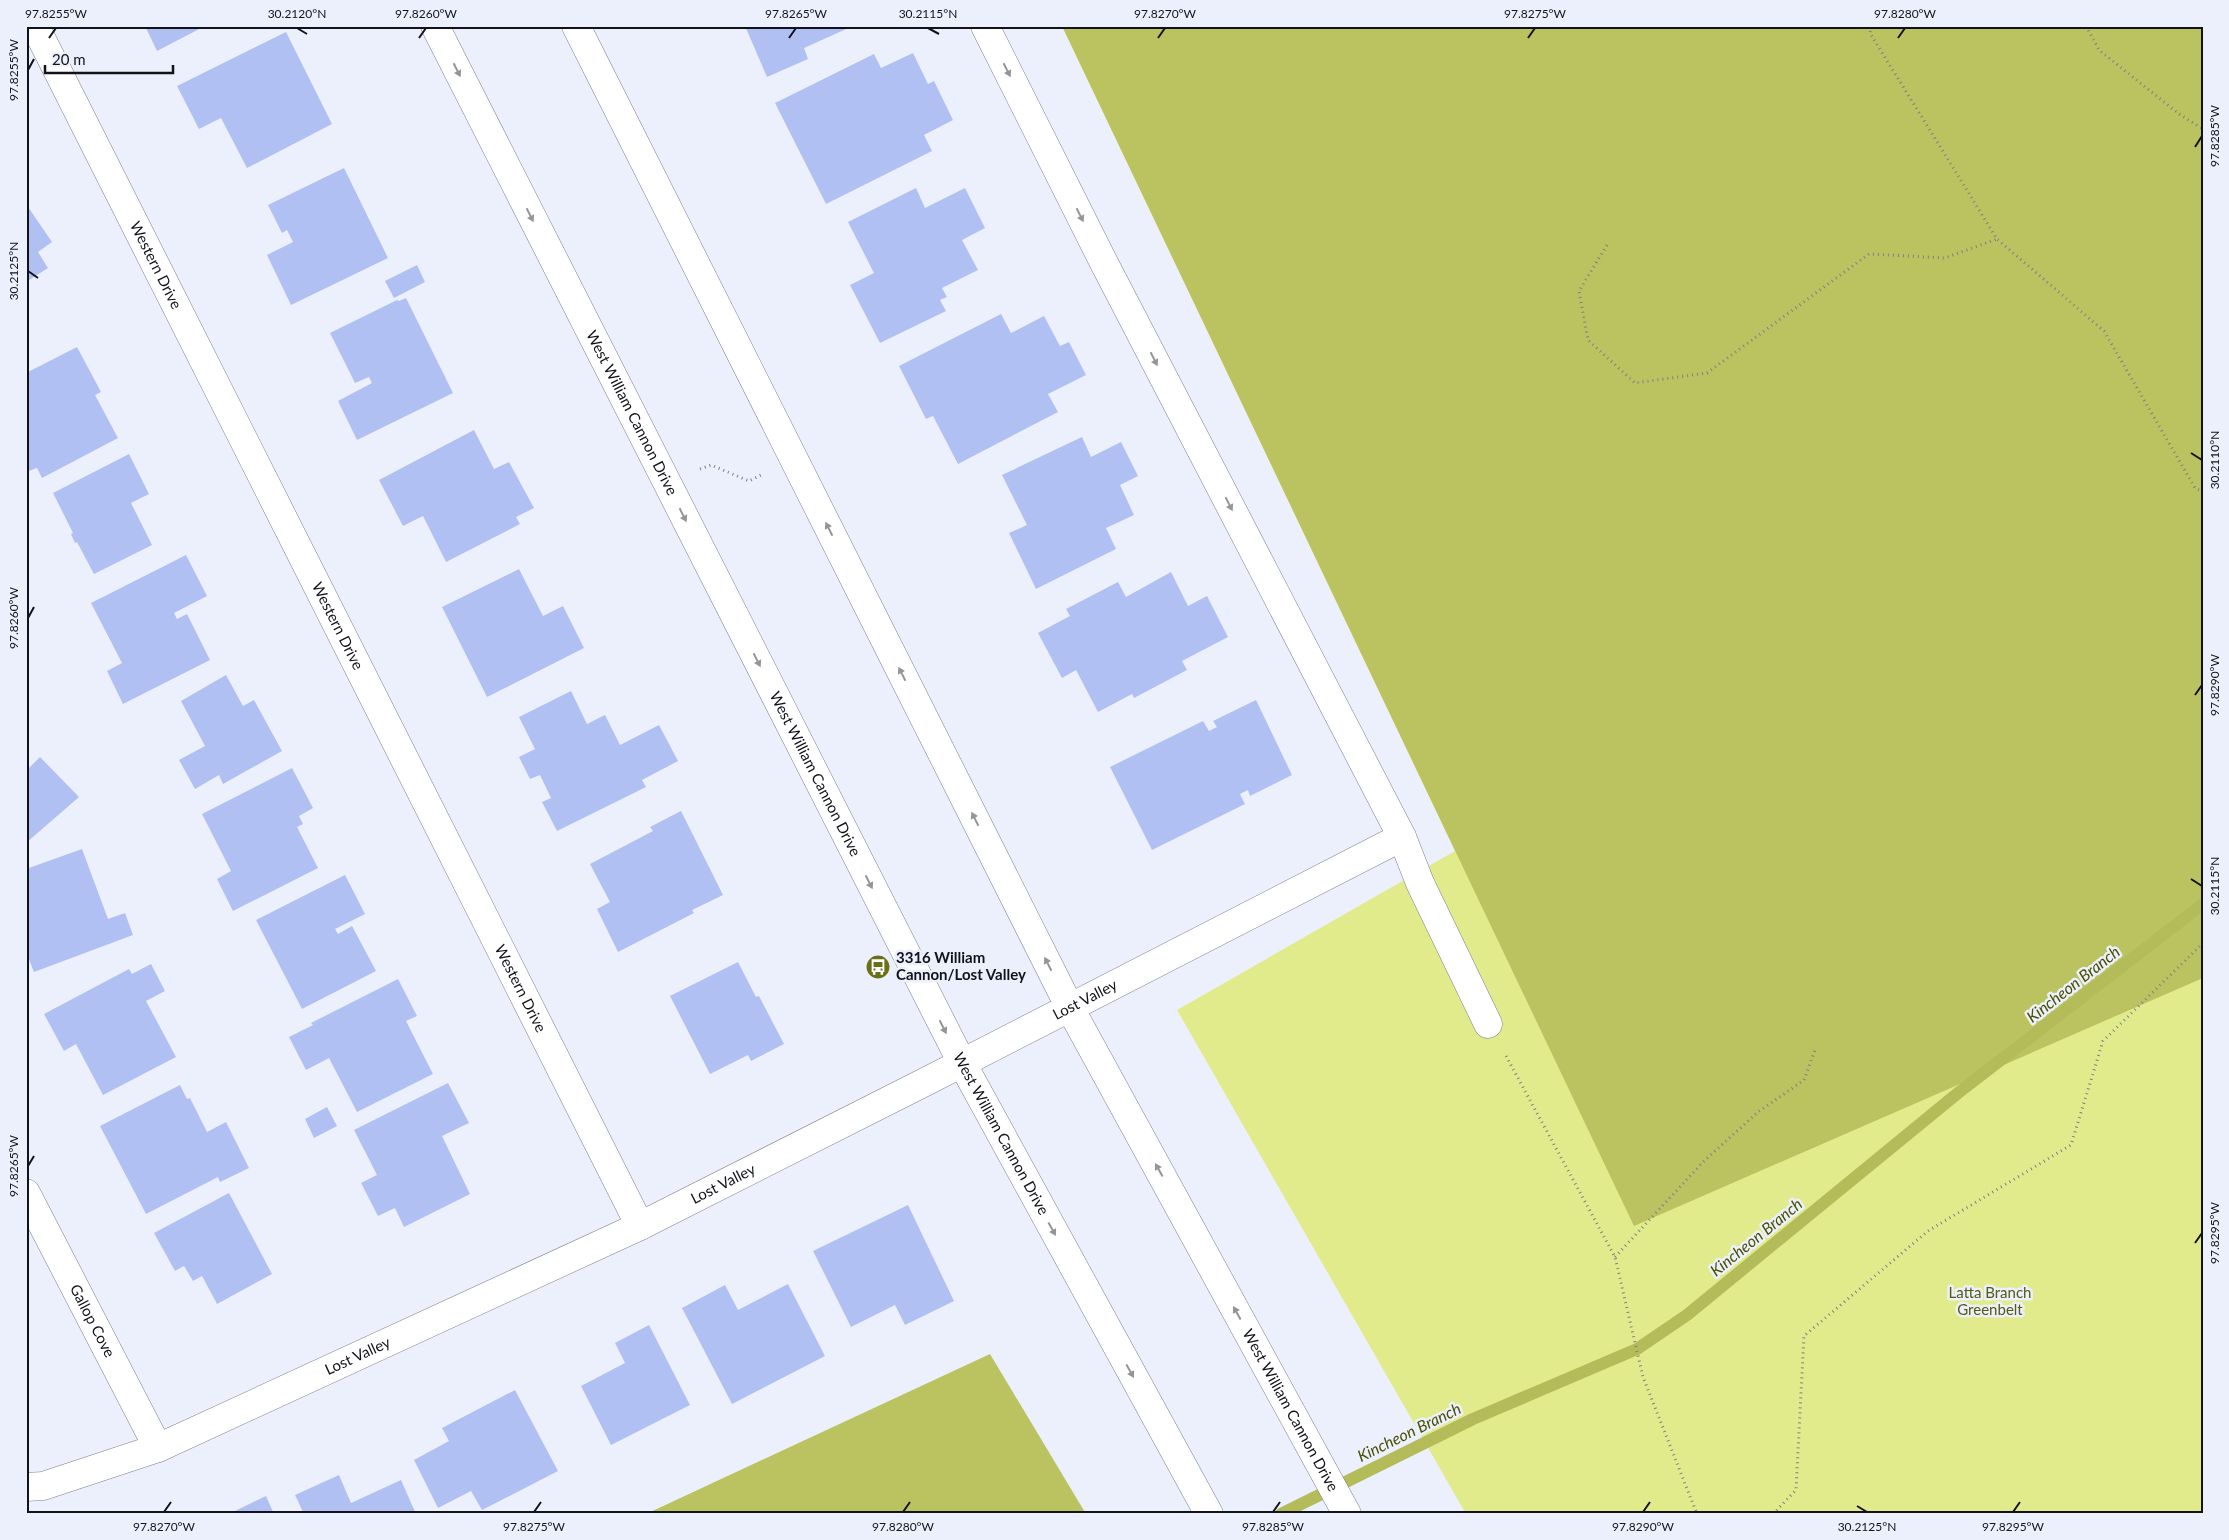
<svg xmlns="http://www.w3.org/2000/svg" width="2229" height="1540" font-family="Lato,sans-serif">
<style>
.green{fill:#e1eb8b}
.forest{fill:#bac35f}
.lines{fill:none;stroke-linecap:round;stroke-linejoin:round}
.stream{stroke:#b3bc58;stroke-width:12}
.building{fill:#b0c0f3}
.minor-casing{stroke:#7c818f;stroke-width:29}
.major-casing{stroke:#7c818f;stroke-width:29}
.path{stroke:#7d8089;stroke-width:3;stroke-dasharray:1 4;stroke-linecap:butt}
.minor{stroke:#fff;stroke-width:28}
.major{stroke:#fff;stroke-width:28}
.oneway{fill:#949597}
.ticks{fill:none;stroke:#111318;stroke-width:2}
.labels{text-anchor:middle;stroke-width:5;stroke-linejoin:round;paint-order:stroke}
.street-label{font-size:15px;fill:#111318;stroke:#ecf0fd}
.poi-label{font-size:15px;font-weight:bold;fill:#111318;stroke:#ecf0fd;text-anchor:start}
.park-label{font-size:15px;fill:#555a10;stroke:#ecf0fd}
.water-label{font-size:16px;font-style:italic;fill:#4a4f00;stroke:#ecf0fd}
.neatline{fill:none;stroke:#111318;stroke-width:2}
.ticks-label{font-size:12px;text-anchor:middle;fill:#111318}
</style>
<rect width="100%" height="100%" fill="#ecf0fd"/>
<!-- green -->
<polygon class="green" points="1062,26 2203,26 2203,1514 1466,1514 1177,1010 1455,851"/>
<!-- forest -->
<g class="forest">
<polygon points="1062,26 2203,26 2203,978 1634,1226"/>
<polygon points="990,1354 1086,1514 646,1514"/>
</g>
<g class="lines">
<!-- stream -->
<polyline class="stream" points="1281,1514 1473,1419 1637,1349 1687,1315 1958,1093 2203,904"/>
</g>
<!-- building -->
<g class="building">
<polygon points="145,26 205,26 157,51"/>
<polygon points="745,26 853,26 804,48 808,59 767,77"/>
<polygon points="286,32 332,124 247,168 221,118 199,129 177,86"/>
<polygon points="913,53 928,84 934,81 953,120 924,135 932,151 826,204 775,103 874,54 881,68"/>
<polygon points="344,168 388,258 291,305 267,255 293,242 287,230 282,233 268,205"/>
<polygon points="916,188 925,208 965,188 985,228 962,240 978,270 942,288 947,297 940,300 946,311 880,343 850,285 874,273 848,222"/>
<polygon points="26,204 52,242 38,252 48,268 26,282"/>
<polygon points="417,265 425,282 394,298 385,281"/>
<polygon points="406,298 453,393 357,440 338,401 372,383 369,377 355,383 330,333 397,300 399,301"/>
<polygon points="1001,314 1011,333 1044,316 1060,346 1069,342 1086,375 1048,394 1058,412 958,464 933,416 926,419 899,366"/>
<polygon points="77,347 101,392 95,395 118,438 42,478 37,468 26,472 26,373"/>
<polygon points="474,430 494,469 509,462 534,508 516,517 520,524 446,562 423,516 403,526 379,480"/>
<polygon points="1082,437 1091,457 1121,442 1138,476 1120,485 1134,515 1106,528 1116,549 1036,589 1009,533 1027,525 1002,475"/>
<polygon points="129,454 149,494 131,503 152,545 94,574 77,542 75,543 71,534 73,533 53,493"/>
<polygon points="186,555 207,596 174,613 177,619 187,614 210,660 123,704 107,671 122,663 91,603"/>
<polygon points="519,569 543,616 563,606 584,648 487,697 442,607"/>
<polygon points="1171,572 1188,606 1207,596 1228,637 1182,661 1187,670 1134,698 1132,694 1098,712 1076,670 1062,678 1038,633 1070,616 1066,609 1118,582 1126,597"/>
<polygon points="226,675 243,706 254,700 282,751 223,784 219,775 195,789 179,760 205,746 181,701"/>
<polygon points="571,691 587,724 605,715 620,745 659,725 678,761 642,780 646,787 557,831 542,802 551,798 540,775 530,779 519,757 535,749 519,717"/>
<polygon points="1256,700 1292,775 1250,796 1248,790 1240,794 1245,804 1152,850 1110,767 1203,721 1209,731 1217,727 1213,721"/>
<polygon points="40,757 79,797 26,843 26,771"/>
<polygon points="292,768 313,808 299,816 303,824 297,827 318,868 233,911 217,879 231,871 202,814"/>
<polygon points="681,811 723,895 692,910 694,913 618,952 597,909 610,902 590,864 653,831 650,827"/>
<polygon points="82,849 108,919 125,913 133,935 34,972 26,952 26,869"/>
<polygon points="345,875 365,914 335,929 338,934 352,926 376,971 302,1009 256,920"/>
<polygon points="738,962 756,997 759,996 784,1044 751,1061 748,1055 710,1074 670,996"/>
<polygon points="151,964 165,991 146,1001 176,1057 103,1095 76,1044 64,1051 44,1014 129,969 132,974"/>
<polygon points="398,979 417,1016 406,1021 433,1074 357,1112 329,1058 306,1070 289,1037 313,1025 311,1023"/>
<polygon points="448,1083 469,1123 442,1136 470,1194 404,1227 395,1208 378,1216 361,1183 377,1175 354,1130"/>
<polygon points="180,1085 187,1099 190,1098 207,1132 226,1122 249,1168 220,1182 218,1177 146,1214 100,1126"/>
<polygon points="327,1107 337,1126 314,1138 305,1119"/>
<polygon points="229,1193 272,1274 217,1304 202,1276 193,1281 184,1266 175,1271 154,1233"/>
<polygon points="908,1205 954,1301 905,1325 895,1305 851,1327 813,1251"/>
<polygon points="788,1284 825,1356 732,1404 682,1308 725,1285 738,1310"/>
<polygon points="649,1325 690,1405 611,1445 581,1386 625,1363 615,1343"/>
<polygon points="515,1390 558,1471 482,1510 471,1491 438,1508 414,1460 449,1441 442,1428"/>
<polygon points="339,1475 351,1503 401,1480 416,1514 304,1514 295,1495"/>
<polygon points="266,1496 274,1514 228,1514 235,1511"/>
</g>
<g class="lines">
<defs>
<g id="minor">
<path id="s1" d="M35 26 640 1226"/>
<polyline points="985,26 1103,261 1402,837 1420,883 1488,1024"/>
<path id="s2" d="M26 1193 158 1448"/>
<path id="s3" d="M26 1487 43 1486 158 1448 640 1226 927 1081 1402 837"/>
</g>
<g id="major">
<path id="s4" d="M435 26 962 1063 1209 1514"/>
<path id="s5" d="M576 26 1070 1008 1347 1514"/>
</g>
</defs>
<!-- minor casing -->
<use href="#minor" class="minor-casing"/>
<!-- major casing -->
<use href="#major" class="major-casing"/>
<!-- path -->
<g class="path">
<polyline points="1871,26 1870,33 1997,239 2104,331 2195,488 2203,492"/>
<polyline points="2086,26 2099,50 2179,114 2203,129"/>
<polyline points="1607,245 1579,291 1588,340 1635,383 1707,373 1869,254 1945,258 1997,239"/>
<polyline points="700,469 711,465 749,481 761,475"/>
<polyline points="1506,1056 1615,1257 1643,1377 1697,1514"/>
<polyline points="1615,1257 1703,1162 1758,1112 1804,1080 1815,1050"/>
<polyline points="1773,1514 1796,1490 1804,1336 1928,1231 2071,1145 2103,1041 2203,943"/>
</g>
<!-- minor -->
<use href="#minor" class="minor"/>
<!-- major -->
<use href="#major" class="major"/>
</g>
<!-- one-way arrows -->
<defs><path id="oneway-solid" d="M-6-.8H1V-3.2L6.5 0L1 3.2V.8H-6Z" transform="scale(1.25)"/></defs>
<g class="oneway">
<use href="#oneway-solid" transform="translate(457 70) rotate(63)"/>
<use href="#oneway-solid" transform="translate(1007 70) rotate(63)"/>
<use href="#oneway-solid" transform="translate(530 215) rotate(63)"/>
<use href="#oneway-solid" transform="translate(1080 215) rotate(63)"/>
<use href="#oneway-solid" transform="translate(1154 359) rotate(63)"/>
<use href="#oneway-solid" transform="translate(1229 504) rotate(63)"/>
<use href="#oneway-solid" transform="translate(683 515) rotate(63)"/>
<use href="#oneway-solid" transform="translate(829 529) rotate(-117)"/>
<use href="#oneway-solid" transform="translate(757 660) rotate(63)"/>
<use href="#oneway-solid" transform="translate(902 674) rotate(-117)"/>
<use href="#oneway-solid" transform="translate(975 819) rotate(-117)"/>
<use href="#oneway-solid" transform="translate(869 882) rotate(63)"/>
<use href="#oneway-solid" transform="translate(1048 964) rotate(-117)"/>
<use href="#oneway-solid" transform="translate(943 1027) rotate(63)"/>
<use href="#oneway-solid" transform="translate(1159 1170) rotate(-119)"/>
<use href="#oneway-solid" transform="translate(1052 1229) rotate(61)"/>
<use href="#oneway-solid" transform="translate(1237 1313) rotate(-119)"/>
<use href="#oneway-solid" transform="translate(1130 1371) rotate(61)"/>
</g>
<!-- ticks -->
<path class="ticks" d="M297 28 307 34M928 28 939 34M49 38 56 28M419 38 426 28M789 38 796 28M1158 38 1165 28M1528 38 1535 28M1898 38 1905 28M28 70 34 59M2195 147 2202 136M28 271 38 278M2191 453 2202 460M28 618 34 607M2195 695 2202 685M2191 879 2202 886M28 1166 34 1156M2195 1243 2202 1233M1857 1506 1867 1512M164 1512 171 1502M534 1512 541 1502M903 1512 910 1502M1273 1512 1280 1502M1643 1512 1650 1502M2013 1512 2020 1502"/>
<!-- icons -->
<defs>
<symbol id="bus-disc" viewBox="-11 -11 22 22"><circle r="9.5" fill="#6a7017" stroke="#ecf0fd"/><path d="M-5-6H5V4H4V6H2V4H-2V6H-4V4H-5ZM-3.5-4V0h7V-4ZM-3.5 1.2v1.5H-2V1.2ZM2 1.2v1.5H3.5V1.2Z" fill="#fff"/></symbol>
</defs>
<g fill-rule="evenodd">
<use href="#bus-disc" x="864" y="953" width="28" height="28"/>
</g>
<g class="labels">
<!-- street labels -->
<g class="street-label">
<text dy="5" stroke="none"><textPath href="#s1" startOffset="268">Western Drive</textPath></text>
<text dy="5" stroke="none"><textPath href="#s4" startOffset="434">West William Cannon Drive</textPath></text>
<text dy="5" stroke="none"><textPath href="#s1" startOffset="672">Western Drive</textPath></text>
<text dy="5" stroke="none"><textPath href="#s4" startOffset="839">West William Cannon Drive</textPath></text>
<text dy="5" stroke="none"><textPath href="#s1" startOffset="1078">Western Drive</textPath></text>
<text dy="5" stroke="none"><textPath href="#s3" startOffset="1168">Lost Valley</textPath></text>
<text dy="5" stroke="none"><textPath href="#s4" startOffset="1244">West William Cannon Drive</textPath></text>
<text dy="5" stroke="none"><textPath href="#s3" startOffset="762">Lost Valley</textPath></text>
<text dy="5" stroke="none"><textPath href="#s2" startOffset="144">Gallop Cove</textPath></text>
<text dy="5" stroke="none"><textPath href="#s3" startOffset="358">Lost Valley</textPath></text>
<text dy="5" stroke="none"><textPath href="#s5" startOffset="1558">West William Cannon Drive</textPath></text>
</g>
<!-- poi labels -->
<g class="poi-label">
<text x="896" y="963">3316 William<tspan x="896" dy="17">Cannon/Lost Valley</tspan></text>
</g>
<!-- park labels -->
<g class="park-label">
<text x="1990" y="1298">Latta Branch<tspan x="1990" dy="17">Greenbelt</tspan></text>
</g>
<!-- water labels -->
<g class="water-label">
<text transform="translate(2073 984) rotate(-38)" y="6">Kincheon Branch</text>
<text transform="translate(1756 1237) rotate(-39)" y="6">Kincheon Branch</text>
<text transform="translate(1409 1432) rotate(-26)" y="6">Kincheon Branch</text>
</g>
</g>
<!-- border -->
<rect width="2229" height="1540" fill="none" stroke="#ecf0fd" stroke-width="55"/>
<!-- scale -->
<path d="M45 65v8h128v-8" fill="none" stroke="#111318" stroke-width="2.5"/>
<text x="52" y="65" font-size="15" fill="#111318" stroke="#ecf0fd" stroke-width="4" paint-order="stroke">20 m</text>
<rect x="28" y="28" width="2174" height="1484" class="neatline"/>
<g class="ticks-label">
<text x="56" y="18">97.8255°W</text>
<text x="297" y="18">30.2120°N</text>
<text x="426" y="18">97.8260°W</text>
<text x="796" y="18">97.8265°W</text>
<text x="928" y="18">30.2115°N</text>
<text x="1165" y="18">97.8270°W</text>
<text x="1535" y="18">97.8275°W</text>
<text x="1905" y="18">97.8280°W</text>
<text transform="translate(14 70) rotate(-90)" y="4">97.8255°W</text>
<text transform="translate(2215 136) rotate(-90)" y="4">97.8285°W</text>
<text transform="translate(14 271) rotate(-90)" y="4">30.2125°N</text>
<text transform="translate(2215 460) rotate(-90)" y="4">30.2110°N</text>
<text transform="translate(14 618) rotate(-90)" y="4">97.8260°W</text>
<text transform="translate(2215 685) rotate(-90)" y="4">97.8290°W</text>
<text transform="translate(2215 886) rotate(-90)" y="4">30.2115°N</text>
<text transform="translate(14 1166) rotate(-90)" y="4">97.8265°W</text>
<text transform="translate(2215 1233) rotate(-90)" y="4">97.8295°W</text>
<text x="164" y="1531">97.8270°W</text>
<text x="534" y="1531">97.8275°W</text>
<text x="903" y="1531">97.8280°W</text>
<text x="1273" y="1531">97.8285°W</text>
<text x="1643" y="1531">97.8290°W</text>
<text x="1867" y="1531">30.2125°N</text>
<text x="2013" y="1531">97.8295°W</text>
</g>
</svg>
